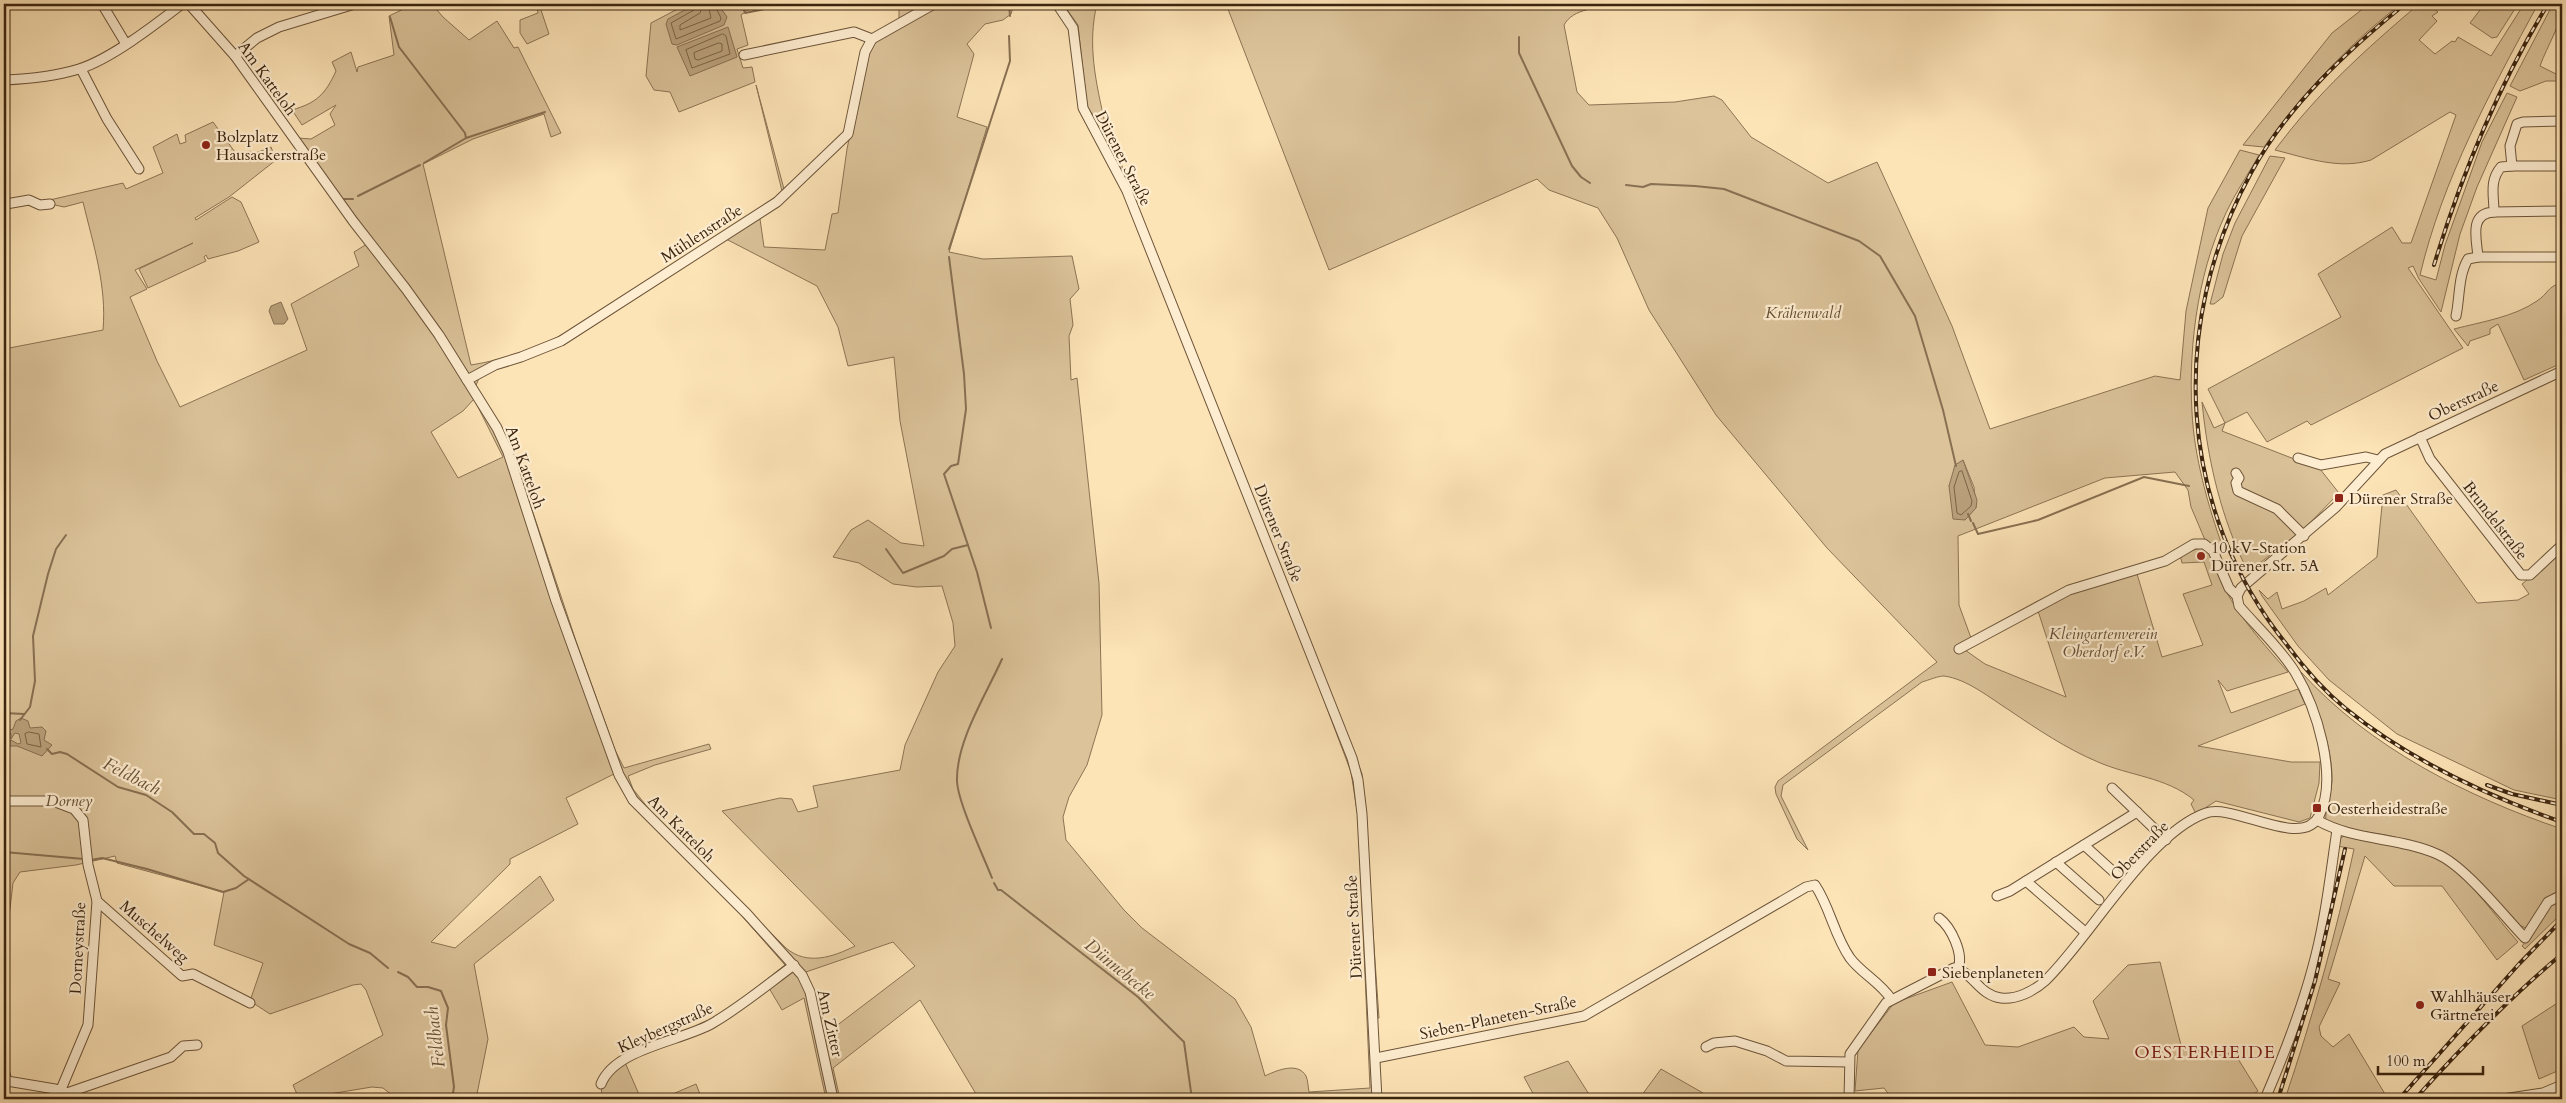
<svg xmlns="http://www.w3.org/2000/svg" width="2566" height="1103" font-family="Cardo,serif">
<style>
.green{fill:#dcc39a;stroke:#8c7454;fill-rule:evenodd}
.water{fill:#bba37e;stroke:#887052}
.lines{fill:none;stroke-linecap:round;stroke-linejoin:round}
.shore{stroke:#7b6446;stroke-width:1}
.stream{stroke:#887052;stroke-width:2}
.minor-casing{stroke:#6c5439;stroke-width:11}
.minor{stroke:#feedd0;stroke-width:9}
.rail-casing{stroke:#3b240f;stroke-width:4}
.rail{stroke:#feedd0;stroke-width:2;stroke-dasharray:5.5;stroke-linecap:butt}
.poi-dot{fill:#8f2418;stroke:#feedd0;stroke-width:2}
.labels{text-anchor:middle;stroke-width:4.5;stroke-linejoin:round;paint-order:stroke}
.street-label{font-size:16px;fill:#3b240f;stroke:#feedd0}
.poi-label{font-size:16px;fill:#3b240f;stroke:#feedd0;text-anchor:start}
.park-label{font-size:16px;font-style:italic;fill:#634c32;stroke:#feedd0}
.water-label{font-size:18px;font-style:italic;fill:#685036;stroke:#feedd0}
.neighbourhood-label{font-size:18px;letter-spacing:1px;fill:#7a1f14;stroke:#feedd0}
</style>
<rect width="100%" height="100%" fill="#fde4b7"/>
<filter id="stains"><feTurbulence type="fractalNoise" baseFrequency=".004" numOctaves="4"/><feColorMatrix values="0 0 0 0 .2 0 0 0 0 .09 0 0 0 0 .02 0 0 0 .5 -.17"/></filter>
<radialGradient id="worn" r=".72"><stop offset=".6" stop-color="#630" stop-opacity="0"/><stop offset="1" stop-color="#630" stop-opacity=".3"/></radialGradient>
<!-- green -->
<g class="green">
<path d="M414 4H432L443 17 469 40 497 21 514 48 518 47 561 133 551 137 544 114 473 139 423 164 471 365C540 354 589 321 647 284 684 259 721 235 759 211L782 191 756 85 784 189 839 139 782 195 759 212 764 247 825 250 832 214 838 213 847 149 867 52 874 39 899 26V4H1014L1011 14 1003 20 985 24 967 44 974 54 957 117 987 127 949 252 983 259 1072 256 1079 289 1070 299 1073 325 1069 336 1071 380 1077 378 1099 583 1102 715 1087 765 1069 797 1063 817 1066 840 1124 910 1142 928 1235 999 1251 1027 1265 1076C1275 1071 1298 1061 1306 1076 1308 1080 1308 1087 1309 1092L1370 1088 1358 817 1351 772 1305 650 1180 334 1186 331 1117 163 1105 123H1099L1087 107 1078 25 1063 4H1097C1087 44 1096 83 1105 123L1362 774 1379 1018 1370 1020 1373 1083 1380 1093 1385 1094V1099H979L920 1000 833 1068 840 1099H826L804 998 782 1010 769 988 716 1019 785 965 741 915 632 806 614 774 566 798 578 824 510 859V864L431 942 455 948 540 876 554 900 474 964 488 1039 476 1099H397L383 1088 372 1087 299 1099 293 1085 383 1035 366 990 361 984 353 985 270 1014 250 1001 263 963 214 945 224 892 117 863 115 856 76 865 20 872 13 883 6 942H4V349L103 330C107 286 93 244 83 202L64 207 41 202 123 183 126 189 163 173 153 147 177 134 180 144 186 142 185 135 213 122 240 159 250 151 253 154 271 147 276 160 229 197 195 218 196 220 232 197 241 202 259 242 238 251 208 259 206 255 204 257 206 261 148 288 139 269 193 243 135 270 147 289 130 297 157 361 180 407 307 350 291 304 359 266 354 252 367 244 342 200 298 138 311 139 335 125 330 114 336 105 302 125 292 110C316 103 325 95 336 71L332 62 351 52 357 72 358 67 394 55 389 16ZM724 238 817 286 838 327 848 366 894 357 900 421 924 546 901 543 868 520 851 530 833 557 859 563 893 584 917 587 942 586 953 623 955 646 938 672 905 745 900 770 813 786 818 807 798 812 792 799 780 798 722 811 855 946C833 957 807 966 786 948L652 813 633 789 628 776 655 765 711 749 709 744 624 768 615 750 576 641 513 453 506 456 495 430 473 393 479 378 497 368 523 361 568 342 706 253ZM474 399 503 457 458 478 431 432 463 411ZM893 942 915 966 827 1033 816 995 806 972Z"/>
<polygon points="536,4 539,4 549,34 527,44 520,33 520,20 538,13"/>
<polygon points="687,4 731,4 733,8 739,7 740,4 780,4 748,10 741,15 748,45 737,49 743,68 752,67 755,82 679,112 670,92 654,90 646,76 651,23"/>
<path d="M1226 4H1617C1599 8 1573 8 1564 25L1577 92 1589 105 1675 102 1714 96 1722 100 1751 137 1828 183 1877 162 1952 326 1990 429 2155 376 2180 380 2186 311 2208 208 2240 150 2259 155C2250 171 2240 186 2232 201 2199 263 2188 342 2192 412 2194 456 2208 506 2223 548L2213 562C2230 608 2256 635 2288 672L2227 691 2218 680 2231 713 2298 689 2305 704 2198 746 2291 762H2320L2319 783 2310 818 2299 822 2216 801 2196 814 2191 804 2194 800C2166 777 2130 776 2098 762 2067 749 2037 729 2009 710 1990 698 1967 679 1944 676 1938 676 1929 680 1922 682L1783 785 1781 796 1808 850 1797 839 1776 794 1775 787 1778 781 1937 662 1827 548 1716 415 1649 310 1617 238 1598 208 1549 190 1537 179 1329 270ZM1963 460 1974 487 1976 508 1968 515 1949 486ZM2175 472 2188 490 2191 507 2205 540 2202 547 2180 555 2182 563 2204 562 2212 585 2183 594 2203 645 2162 657 2137 574 2064 596 2038 611 2066 697 1985 664 1965 650 1971 638 1959 605 1958 536 2105 478Z"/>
<path d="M2369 4H2401C2352 41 2299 97 2264 147L2243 145 2332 33Z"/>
<path d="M2419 4H2434L2431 6 2438 12 2432 16 2437 21 2419 40 2435 54 2452 41 2455 42 2458 37 2491 56 2524 4H2538C2491 91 2443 178 2420 275L2436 280 2445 245 2482 142 2507 93 2517 97 2477 187 2460 234 2441 312 2419 279 2413 266 2408 268 2463 348 2311 425 2307 421 2267 442 2247 412 2225 423 2222 431 2320 469 2339 493 2304 529 2248 572C2221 518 2208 462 2202 402L2214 428 2225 423 2208 389 2341 317 2318 274 2392 227 2402 243H2411L2456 115 2450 112 2371 160C2339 170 2307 158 2275 150 2318 92 2365 50 2419 4Z"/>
<polygon points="2481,4 2518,4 2497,37 2492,38 2470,23 2483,6"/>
<path d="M2553 4H2562C2562 24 2547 46 2540 66L2562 77V81H2546L2520 91 2510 86Z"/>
<polygon points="2270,156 2285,158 2242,236 2223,297 2214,304 2210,304 2223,254 2235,223"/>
<path d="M2562 282V363L2524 380 2498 324 2490 329V334L2470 341 2468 346 2454 329C2481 322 2514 317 2537 301 2549 293 2546 288 2562 282Z"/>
<polygon points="2396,490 2477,603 2518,600 2529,594 2522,584 2562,551 2562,800 2514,790 2397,734 2329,680 2298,646 2262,596 2259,590 2268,599 2277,592 2282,609 2304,601 2326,588 2328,595 2377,557 2383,495"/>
<path d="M2301 672C2369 747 2467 797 2562 829V913L2525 949 2522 946 2535 930C2508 927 2496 900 2478 882 2468 873 2436 851 2423 846 2393 832 2357 834 2326 822 2324 806 2333 792 2332 776 2331 740 2315 705 2301 672Z"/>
<path d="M2345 835C2372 841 2424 847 2445 862 2473 883 2495 916 2518 942L2497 960 2442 886H2394L2365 856 2328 979 2340 983 2319 1027 2321 1036 2333 1047 2349 1034 2388 1099H2285C2313 1016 2336 934 2354 849L2337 846 2338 840Z"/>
<polygon points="2160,962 2182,1049 2235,1054 2258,1091 2247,1099 1892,1099 1884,1088 1855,1091 1858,1050 1894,1003 1952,982 1985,1045 2018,1047 2074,1027 2084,1037 2109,1039 2093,1001 2128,965"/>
<polygon points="2562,1000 2562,1069 2539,1079 2522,1026"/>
<polygon points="624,1060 641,1099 602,1099 601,1084"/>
<polygon points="1568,1061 1592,1099 1536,1099 1524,1077"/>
<polygon points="1661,1069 1703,1093 1704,1099 1639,1099"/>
<polygon points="696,1084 702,1099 661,1099"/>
</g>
<!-- water -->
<g class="water">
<polygon points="696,4 718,4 727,17 724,25 677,45 672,44 666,24 668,19"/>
<polygon points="728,27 737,57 690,76 677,47"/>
<polygon points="281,302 288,319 284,324 274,324 269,311 271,306"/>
<polygon points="1963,460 1977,500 1976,508 1965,520 1953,519 1949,486 1955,465"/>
<polygon points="21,718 28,721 30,728 42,727 46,731 44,740 52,745 42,756 17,746 8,746 11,740 18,744 21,743 19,734 15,733 11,739 11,734 7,731 13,729 16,721"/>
</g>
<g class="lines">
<!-- shore -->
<g class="shore">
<polyline points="697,4 694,10 671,23 676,39 720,21 721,18 714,4"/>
<polyline points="703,4 700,13 680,25 680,30 711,18 708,4"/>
<polygon points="723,34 726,36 730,54 692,68 686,50"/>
<polygon points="719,43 722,44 722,51 698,60 695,59 694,53"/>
<polygon points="1962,471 1972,501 1971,506 1961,515 1957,513 1954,487 1959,472"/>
<polygon points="29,732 39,734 41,747 27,744 25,734"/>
</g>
<!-- stream -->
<g class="stream">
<polyline points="742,4 745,13 789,4"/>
<polyline points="1009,4 1010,16"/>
<polyline points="390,17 399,47 465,133 466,138"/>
<polyline points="1519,37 1519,53 1572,166 1581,177 1590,183"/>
<polyline points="424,163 466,138 545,112"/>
<polyline points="1626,185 1643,187 1651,184 1695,186 1724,189 1859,241 1880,256 1915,316 1943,410 1956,466"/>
<polyline points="358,196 420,165"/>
<polyline points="343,199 353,199"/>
<polyline points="949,249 1010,61 1009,36"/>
<polyline points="949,257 964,374 966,409 958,464 951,466 944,474 977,572 991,628"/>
<polyline points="1968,514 1971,521"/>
<polyline points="1973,523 1978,534 2038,520 2144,477 2189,486"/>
<polyline points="886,549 903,573 944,556 952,549 968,545"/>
<polyline points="4,713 24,714"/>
<polyline points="20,720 30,707 35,681 33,636 48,574 56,549 66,535"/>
<polyline points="47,749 52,754 60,752 67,754 118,787 146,795 172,812 194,834 204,834 215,843 218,853 244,876 349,944 370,953 388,968"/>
<polyline points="4,852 84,859"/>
<polyline points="91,860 102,858 147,869 223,892 236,888 249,879"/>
<path d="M992 878C983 855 958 803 957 781 956 741 986 695 1002 659"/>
<polyline points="994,883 998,890 1001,890 1138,997 1184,1042 1192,1099"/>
<polyline points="398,972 408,977 417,987 428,987 441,991 448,1008 446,1025 454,1087 452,1099"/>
</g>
<defs>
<g id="minor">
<polyline points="102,4 126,44"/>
<polyline points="189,4 235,56 353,221 406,289 439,335 497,428 508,452 556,601 619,775 633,800 747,914 802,975 810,992 833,1099"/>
<polyline points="1057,4 1073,28 1083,108 1127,191 1352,758 1358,780 1362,814 1377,1099"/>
<polyline points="744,55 854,32 872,39"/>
<polyline points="235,56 257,38 279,27 355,4"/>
<polyline points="81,69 107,119 139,169"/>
<path d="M4 80C28 79 56 76 79 69 111 59 156 24 182 4"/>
<polyline points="2512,166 2562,166"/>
<polyline points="4,201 6,204 29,200 40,205 50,204"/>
<polyline points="2494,212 2562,211"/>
<polyline points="2478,257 2562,257"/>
<path d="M2456 316C2460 297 2458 276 2468 259L2478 257C2477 241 2468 213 2494 212 2494 196 2489 181 2501 167L2512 166 2510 146 2517 124 2523 122 2562 121"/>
<polyline points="467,380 495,365 521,357 561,341 777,202 848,134 865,52 872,39 934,4"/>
<polyline points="2420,437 2430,459 2521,575 2530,575 2562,545"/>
<polyline points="2298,458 2321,465 2366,457 2378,460"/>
<polyline points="2236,473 2239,478 2236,483 2238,491 2277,509 2304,536"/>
<polyline points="1959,649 2069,590 2165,561 2194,544 2204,544 2213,551 2229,588 2237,596"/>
<polyline points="2112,788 2166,840"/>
<polyline points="4,801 53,801 74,809 83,820 88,865 97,901 88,1025 57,1099"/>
<path d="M2317 820C2353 841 2399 837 2437 854 2465 866 2503 915 2525 938L2548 902 2562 895"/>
<polyline points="2084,845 2117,875"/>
<polyline points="2056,862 2099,900"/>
<polyline points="2026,881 2085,932"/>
<polyline points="1997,896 2010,891 2137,812"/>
<polyline points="97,901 182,976 193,974 250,1003"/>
<path d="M1939 918C1951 927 1964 954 1958 968"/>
<polyline points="1706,1047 1714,1043 1735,1041 1767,1051 1786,1061 1849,1062"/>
<path d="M1376 1058 1584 1016 1806 887 1815 885C1830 907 1834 935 1850 958 1861 973 1881 983 1891 999"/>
<polyline points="4,1070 7,1081 55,1089 67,1093 171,1057 183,1046 197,1045"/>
<path d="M601 1084C615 1048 683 1041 713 1023 742 1006 767 985 794 965"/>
<path d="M1849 1099 1850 1054 1886 1003 1954 968C1973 972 1980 996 2001 998 2016 1000 2034 991 2045 981 2090 938 2148 833 2206 813 2234 803 2302 850 2319 816 2339 777 2316 707 2295 672 2280 648 2257 627 2239 606L2237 596 2241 588 2336 507 2385 454 2562 371"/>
<path d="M2265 1099C2283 1057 2300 1014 2312 970 2325 924 2330 877 2337 830"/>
<polyline points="2503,1099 2543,1093 2562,1085"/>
</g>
</defs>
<!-- minor casing -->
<use href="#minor" class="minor-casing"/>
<!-- minor -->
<use href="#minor" class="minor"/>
<defs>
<g id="rail">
<path d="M2405 4C2347 51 2287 106 2251 173 2168 325 2177 509 2287 645 2304 668 2323 690 2345 708 2409 760 2485 795 2562 822"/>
<path d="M2434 265C2462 173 2498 86 2548 4"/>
<polyline points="2487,785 2512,794 2562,805"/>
<polyline points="2278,1099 2315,981 2345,849"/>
<polyline points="2399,1099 2519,964 2562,920"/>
<path d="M2415 1099C2461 1048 2509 998 2562 954"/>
</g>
</defs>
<!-- rail casing -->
<use href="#rail" class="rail-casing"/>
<!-- rail -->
<use href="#rail" class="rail"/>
</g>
<!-- markers -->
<g class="poi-dot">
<circle cx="206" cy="145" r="5"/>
<rect x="2334" y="493" width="10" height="10" rx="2.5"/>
<circle cx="2201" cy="556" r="5"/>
<rect x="2312" y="803" width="10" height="10" rx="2.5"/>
<rect x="1927" y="967" width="10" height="10" rx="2.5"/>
<circle cx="2420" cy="1005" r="5"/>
</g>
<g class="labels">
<!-- street labels -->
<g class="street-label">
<text transform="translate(268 78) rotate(54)" y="6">Am Katteloh</text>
<text transform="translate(1124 158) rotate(63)" y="6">Dürener Straße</text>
<text transform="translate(701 233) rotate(-33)" y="6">Mühlenstraße</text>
<text transform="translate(2463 400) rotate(-25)" y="6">Oberstraße</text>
<text transform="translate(526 467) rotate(70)" y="6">Am Katteloh</text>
<text transform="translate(2496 520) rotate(52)" y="6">Brundelstraße</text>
<text transform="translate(1279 533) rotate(68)" y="6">Dürener Straße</text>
<text transform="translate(682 828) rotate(45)" y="6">Am Katteloh</text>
<text transform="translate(2139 850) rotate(-46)" y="6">Oberstraße</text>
<text transform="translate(1353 927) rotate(-93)" y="6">Dürener Straße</text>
<text transform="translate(155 931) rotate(41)" y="6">Muschelweg</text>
<text transform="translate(77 948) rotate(-87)" y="6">Dorneystraße</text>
<text transform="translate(1498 1017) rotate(-12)" y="6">Sieben-Planeten-Straße</text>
<text transform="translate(831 1023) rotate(77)" y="6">Am Zitter</text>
<text transform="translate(665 1027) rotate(-24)" y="6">Kleybergstraße</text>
</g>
<!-- poi labels -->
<g class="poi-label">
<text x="216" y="142">Bolzplatz<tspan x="216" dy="18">Hausackerstraße</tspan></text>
<text x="2349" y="504">Dürener Straße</text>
<text x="2211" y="553">10 kV-Station<tspan x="2211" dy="18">Dürener Str. 5A</tspan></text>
<text x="2327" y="814">Oesterheidestraße</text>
<text x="1942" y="978">Siebenplaneten</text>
<text x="2430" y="1002">Wahlhäuser<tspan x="2430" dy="18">Gärtnerei</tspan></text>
</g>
<!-- park labels -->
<g class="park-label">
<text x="1803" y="318">Krähenwald</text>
<text x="2103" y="639">Kleingartenverein<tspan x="2103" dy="18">Oberdorf e.V.</tspan></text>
<text x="69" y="806">Dorney</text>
</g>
<!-- water labels -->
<g class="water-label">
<text transform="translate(132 776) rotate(27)" y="6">Feldbach</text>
<text transform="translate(1120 969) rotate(39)" y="6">Dünnebecke</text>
<text transform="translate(435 1037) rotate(-97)" y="6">Feldbach</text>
</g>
<!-- neighbourhood labels -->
<g class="neighbourhood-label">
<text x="2205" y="1058">OESTERHEIDE</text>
</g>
</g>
<!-- margin -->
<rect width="2566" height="1103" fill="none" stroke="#fde4b7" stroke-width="20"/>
<rect x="5" y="5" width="2556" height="1093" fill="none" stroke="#3b240f" stroke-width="2.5"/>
<rect x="10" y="10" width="2546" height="1083" fill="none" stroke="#3b240f"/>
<!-- scale -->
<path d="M2378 1066v8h105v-8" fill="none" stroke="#3b240f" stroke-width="2.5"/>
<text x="2386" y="1066" font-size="15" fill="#3b240f" stroke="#feedd0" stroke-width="4" paint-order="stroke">100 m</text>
<rect width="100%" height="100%" filter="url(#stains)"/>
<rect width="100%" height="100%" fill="url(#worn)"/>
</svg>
